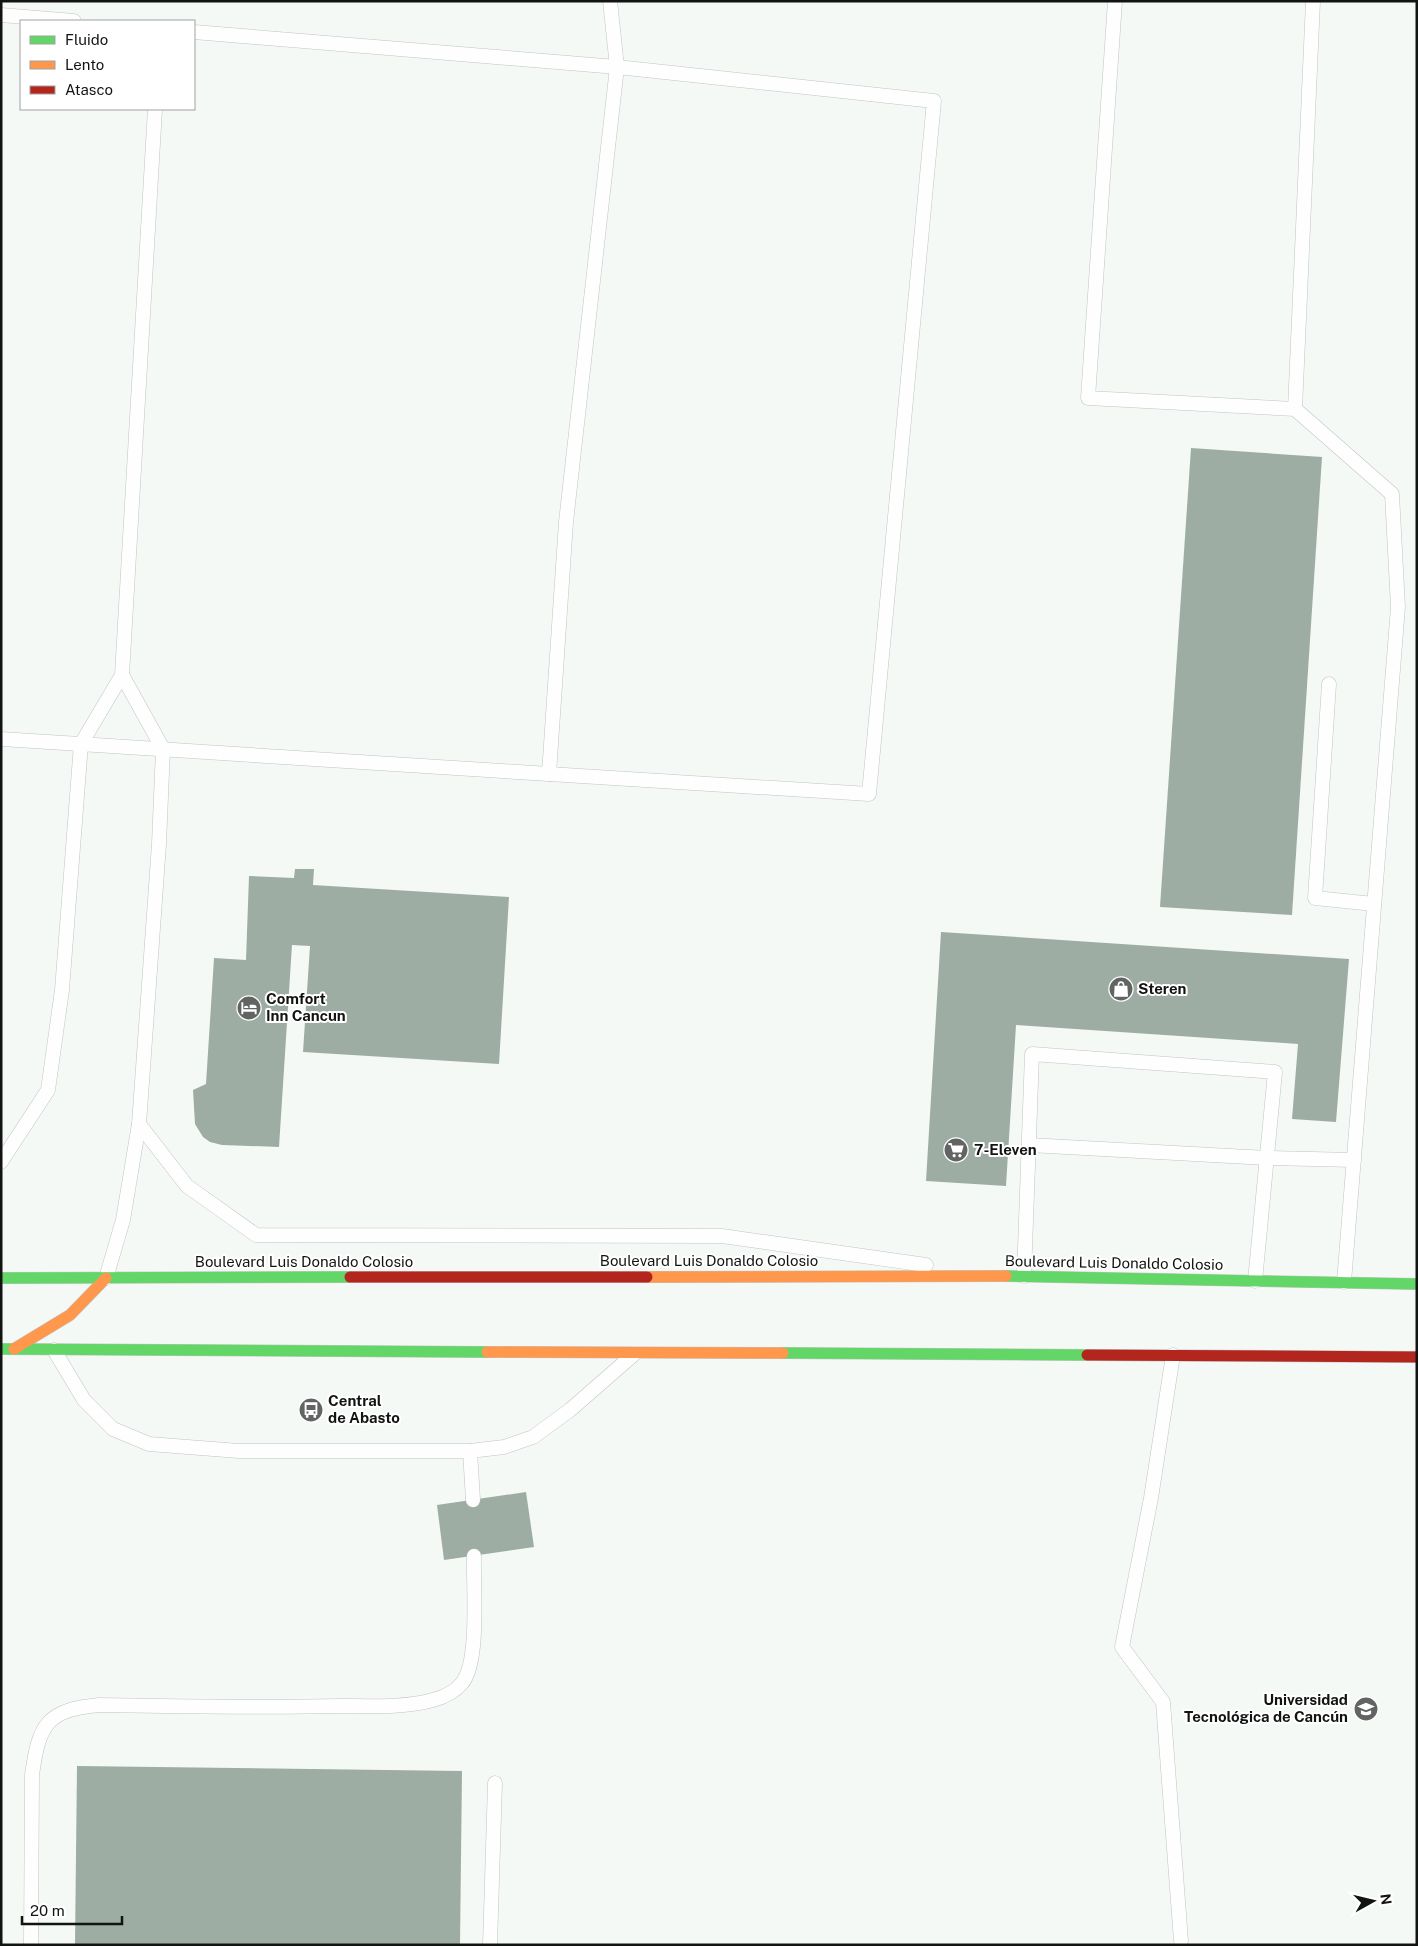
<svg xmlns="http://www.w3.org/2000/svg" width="1418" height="1946" font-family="'Public Sans',sans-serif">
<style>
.building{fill:#9dada4}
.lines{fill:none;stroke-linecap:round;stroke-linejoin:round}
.lane-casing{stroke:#c1c4c2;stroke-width:15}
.fast-casing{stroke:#c1c4c2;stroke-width:12}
.slow-casing{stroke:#c1c4c2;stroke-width:12}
.jam-casing{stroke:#c1c4c2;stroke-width:12}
.lane{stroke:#fefefe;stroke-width:14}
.fast{stroke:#63d668;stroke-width:11}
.slow{stroke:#ff974d;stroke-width:11}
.jam{stroke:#b3261e;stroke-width:11}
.labels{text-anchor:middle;stroke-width:4;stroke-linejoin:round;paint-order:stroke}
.poi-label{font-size:15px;font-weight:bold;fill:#121412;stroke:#fff;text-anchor:start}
.street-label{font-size:15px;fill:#121412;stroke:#fff}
</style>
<rect width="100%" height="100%" fill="#f5f9f6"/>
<!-- building -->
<g class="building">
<polygon points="1191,448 1322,457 1292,915 1160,907"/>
<polygon points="295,869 314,869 313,885 509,897 499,1064 303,1052 310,946 292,945 279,1147 222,1145 210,1142 203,1137 195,1124 193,1090 206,1084 214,958 246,960 249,876 294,878"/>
<polygon points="941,932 1349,959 1336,1122 1292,1119 1298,1044 1016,1025 1006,1186 926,1181"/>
<polygon points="526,1492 534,1547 444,1560 437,1505"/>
<polygon points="77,1766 462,1771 460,1945 75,1945"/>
</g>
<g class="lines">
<defs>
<g id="lane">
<polyline points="1115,1 1088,398 1295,409 1392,494 1398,607 1344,1282"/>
<polyline points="1,15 74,21"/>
<polyline points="194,32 617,67 934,101 869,794 549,774"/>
<polyline points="1295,409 1313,1"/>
<polyline points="1329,684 1315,898 1374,904"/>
<polyline points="1,739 549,774 566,522 617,67 610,1"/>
<polyline points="139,1124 187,1186 256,1235 722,1236 926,1265"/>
<polyline points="1029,1145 1267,1158 1354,1160"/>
<polyline points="1,1162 48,1090 62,990 81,744 122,675 155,109"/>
<polyline points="1024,1276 1032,1054 1275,1072 1255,1281"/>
<polyline points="106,1278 123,1220 139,1124 159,844 163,749 122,675"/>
<polyline points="54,1350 84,1400 113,1429 149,1444 239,1451 470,1451 504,1447 533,1437 570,1410 633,1355"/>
<polyline points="1173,1355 1151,1498 1122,1647 1163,1702 1181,1941"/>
<polyline points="470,1451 473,1500"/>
<path d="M31 1945 32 1775C39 1725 46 1710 99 1705 179 1706 259 1708 339 1706 368 1706 405 1708 433 1700 444 1697 455 1692 462 1683 480 1662 473 1585 474 1556"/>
<polyline points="490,1945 495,1783"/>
</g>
<g id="fast">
<polyline points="1006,1276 1417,1284"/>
<polyline points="1,1278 350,1277"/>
<polyline points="1,1349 487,1352"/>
<polyline points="783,1353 1087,1355"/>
</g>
<g id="slow">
<polyline points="647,1277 1006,1276"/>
<polyline points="14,1349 70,1315 106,1278"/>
<polyline points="487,1352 783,1353"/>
</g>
<g id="jam">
<polyline points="350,1277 647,1277"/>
<polyline points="1087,1355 1417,1357"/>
</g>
</defs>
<!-- lane casing -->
<use href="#lane" class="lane-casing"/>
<!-- fast casing -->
<use href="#fast" class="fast-casing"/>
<!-- slow casing -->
<use href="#slow" class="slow-casing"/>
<!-- jam casing -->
<use href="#jam" class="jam-casing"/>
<!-- lane -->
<use href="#lane" class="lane"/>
<!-- fast -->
<use href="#fast" class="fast"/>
<!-- slow -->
<use href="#slow" class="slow"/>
<!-- jam -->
<use href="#jam" class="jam"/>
</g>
<!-- icons -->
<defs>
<symbol id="shop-disc" viewBox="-11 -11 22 22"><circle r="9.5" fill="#616462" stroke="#fff"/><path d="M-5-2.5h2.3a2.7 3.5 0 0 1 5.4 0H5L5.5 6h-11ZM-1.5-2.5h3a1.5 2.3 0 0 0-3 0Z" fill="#fff"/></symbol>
<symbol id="hotel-disc" viewBox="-11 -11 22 22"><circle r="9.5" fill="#616462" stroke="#fff"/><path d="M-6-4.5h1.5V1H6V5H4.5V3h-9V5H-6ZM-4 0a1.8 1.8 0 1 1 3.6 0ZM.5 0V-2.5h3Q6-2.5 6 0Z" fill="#fff"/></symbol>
<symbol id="supermarket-disc" viewBox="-11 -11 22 22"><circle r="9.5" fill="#616462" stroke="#fff"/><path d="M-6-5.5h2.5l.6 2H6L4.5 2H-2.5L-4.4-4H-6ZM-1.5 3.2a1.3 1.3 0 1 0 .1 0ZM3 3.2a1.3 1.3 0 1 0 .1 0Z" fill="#fff"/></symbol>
<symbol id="bus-disc" viewBox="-11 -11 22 22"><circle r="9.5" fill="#616462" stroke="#fff"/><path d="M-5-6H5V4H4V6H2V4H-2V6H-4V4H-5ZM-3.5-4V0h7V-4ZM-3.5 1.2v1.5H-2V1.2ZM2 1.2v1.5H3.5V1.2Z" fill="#fff"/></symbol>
<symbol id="university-disc" viewBox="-11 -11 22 22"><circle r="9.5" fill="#616462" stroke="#fff"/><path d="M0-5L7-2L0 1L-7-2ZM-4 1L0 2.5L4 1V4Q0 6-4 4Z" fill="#fff"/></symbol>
</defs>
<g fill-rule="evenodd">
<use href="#shop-disc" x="1107" y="975" width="28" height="28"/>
<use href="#hotel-disc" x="235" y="994" width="28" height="28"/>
<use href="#supermarket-disc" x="942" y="1136" width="28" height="28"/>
<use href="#bus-disc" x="297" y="1396" width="28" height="28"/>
<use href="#university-disc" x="1352" y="1695" width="28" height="28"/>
</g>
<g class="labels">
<!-- poi labels -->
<g class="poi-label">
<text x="1138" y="994">Steren</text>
<text x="266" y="1004">Comfort<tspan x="266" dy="17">Inn Cancun</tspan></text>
<text x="974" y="1155">7-Eleven</text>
<text x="328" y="1406">Central<tspan x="328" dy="17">de Abasto</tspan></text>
<text x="1348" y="1705" text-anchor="end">Universidad<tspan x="1348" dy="17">Tecnológica de Cancún</tspan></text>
</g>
<!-- street labels -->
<g class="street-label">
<text x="709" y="1266">Boulevard Luis Donaldo Colosio</text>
<text x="304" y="1267">Boulevard Luis Donaldo Colosio</text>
<text transform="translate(1114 1263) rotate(1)" y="5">Boulevard Luis Donaldo Colosio</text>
</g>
</g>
<!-- border -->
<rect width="1418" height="1946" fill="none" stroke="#121412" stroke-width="5"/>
<!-- legend -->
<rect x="20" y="20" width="175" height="90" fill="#ffffff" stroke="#a0a1a0"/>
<rect x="30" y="36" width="25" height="8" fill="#63d668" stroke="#a0a1a0"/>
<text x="65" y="45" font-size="15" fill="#121412">Fluido</text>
<rect x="30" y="61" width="25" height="8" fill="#ff974d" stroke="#a0a1a0"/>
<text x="65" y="70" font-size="15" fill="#121412">Lento</text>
<rect x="30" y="86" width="25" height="8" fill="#b3261e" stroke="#a0a1a0"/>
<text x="65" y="95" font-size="15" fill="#121412">Atasco</text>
<!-- north arrow -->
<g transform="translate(1373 1901) rotate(82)" stroke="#ffffff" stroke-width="4" paint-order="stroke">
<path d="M0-4L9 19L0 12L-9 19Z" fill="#121412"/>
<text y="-8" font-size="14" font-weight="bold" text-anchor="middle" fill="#121412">N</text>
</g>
<!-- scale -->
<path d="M22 1916v8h100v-8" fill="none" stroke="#121412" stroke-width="2.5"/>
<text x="30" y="1916" font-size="15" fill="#121412" stroke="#ffffff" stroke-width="4" paint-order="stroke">20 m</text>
</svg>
